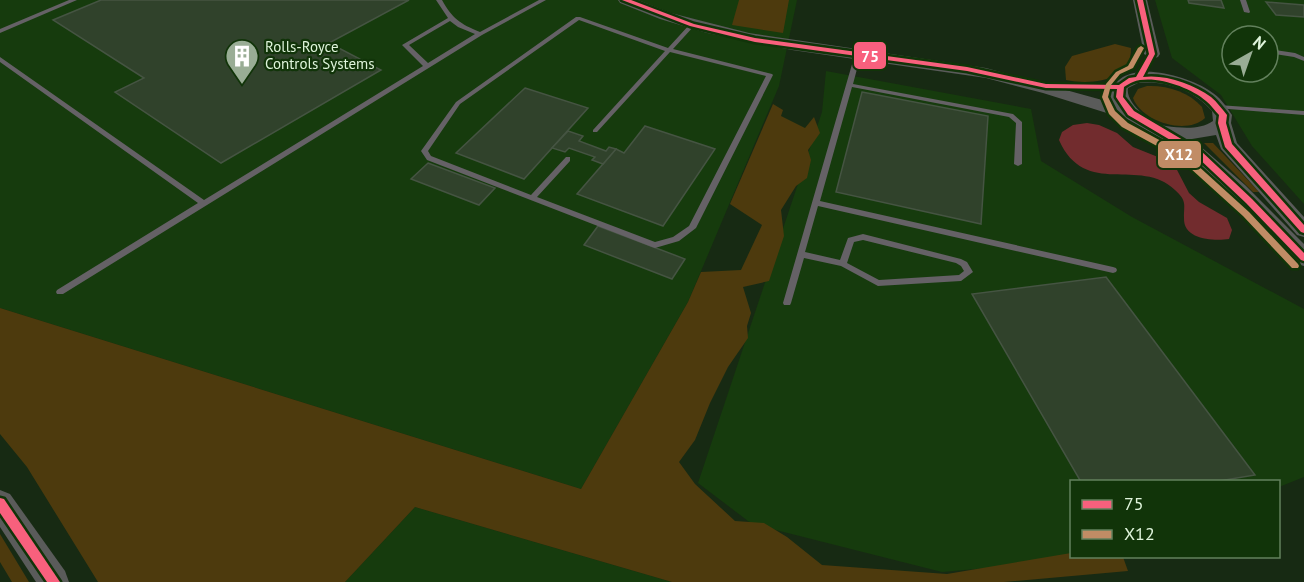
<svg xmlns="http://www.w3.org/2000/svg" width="1304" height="582" font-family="'PT Sans',sans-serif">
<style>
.built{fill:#163b0d;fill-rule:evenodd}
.green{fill:#4d3a0d}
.water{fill:#722c2e}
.building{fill:#30422b;stroke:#455442;stroke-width:1.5}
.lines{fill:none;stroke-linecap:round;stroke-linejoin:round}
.lane{fill:#656166;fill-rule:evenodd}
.secondary{fill:#5a5b5a;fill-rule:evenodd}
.bus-1-casing{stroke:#113409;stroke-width:5}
.bus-2-casing{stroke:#113409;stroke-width:5}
.bus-1{fill:#f8607d;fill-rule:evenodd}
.bus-2{fill:#c18c65;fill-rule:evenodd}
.labels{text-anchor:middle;stroke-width:4.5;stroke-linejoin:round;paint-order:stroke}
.far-poi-label{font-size:15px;fill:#dff4db;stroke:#113409;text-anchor:start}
.line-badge{stroke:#113409;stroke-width:2}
.badge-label{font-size:16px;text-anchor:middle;font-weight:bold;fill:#fff}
</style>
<rect width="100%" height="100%" fill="#172a13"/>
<!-- built -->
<g class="built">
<polygon points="0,0 797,0 779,86 688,302 581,489 0,308"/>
<path d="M1155 0H1304V204L1252 146 1221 95 1172 58ZM1232 36H1268V72H1232Z"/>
<polygon points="826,71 1031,109 1041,161 1132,217 1304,309 1304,477 1279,487 1278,482 1072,482 1072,556 1113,557 942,572 752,524 698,483 822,112"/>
<polygon points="415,507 672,582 345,582"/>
</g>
<!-- green -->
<g class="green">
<polygon points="739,0 789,0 783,33 732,25"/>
<path d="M1115 44 1131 48C1132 82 1090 85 1066 80L1065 67 1072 56Z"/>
<path d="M1147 86C1167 85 1189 92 1202 107L1205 118C1186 136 1141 121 1133 98L1138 89Z"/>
<polygon points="773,104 783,110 781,116 805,128 814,117 820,133 808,150 811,160 807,178 796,186 781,210 784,236 769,281 743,287 751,313 747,326 748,338 728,367 710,403 695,440 679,462 695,484 735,521 764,523 787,537 822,565 947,574 1071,553 1072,556 1123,557 1128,571 1004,582 672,582 415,507 345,582 98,582 27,467 0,434 0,308 581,489 688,302 701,272 741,270 762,225 730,204"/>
<polygon points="1204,143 1213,143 1259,192 1253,192"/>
<polygon points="0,534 29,582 12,582 0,562"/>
</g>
<!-- water -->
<path class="water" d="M1087 123 1099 125 1117 133 1133 147 1163 159 1176 168 1189 193 1199 202 1227 218 1232 230 1229 239C1214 241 1183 240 1184 218 1184 204 1187 201 1175 190 1140 156 1085 199 1059 140L1062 132 1073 125Z"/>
<!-- building -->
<g class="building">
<polygon points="101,0 409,0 329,43 381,70 221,163 115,92 144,78 53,20"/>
<polygon points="1188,0 1221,0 1224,8 1189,3"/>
<polygon points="1266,2 1304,5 1304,17 1276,15"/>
<polygon points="525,88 588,108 524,179 456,153"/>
<polygon points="862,92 988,116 981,224 836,192"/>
<polygon points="645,126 715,149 663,226 577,194 616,149 624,153"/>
<polygon points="568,131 583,136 579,141 606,151 609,147 616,149 603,164 592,160 595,157 569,148 565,152 552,148"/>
<polygon points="428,163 495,188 479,205 411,179"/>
<polygon points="598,226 685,259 672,279 584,245"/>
<polygon points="1106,277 1255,475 1213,482 1081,482 972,294"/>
</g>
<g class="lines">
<!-- lane -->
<g class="lane">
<polygon points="69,0 77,0 0,33 0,29"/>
<path d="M436 0H442C452 18 460 24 480 32L539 0H546L482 35 63 294H57L56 292 57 290 198 203 0 62V57L204 200 423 66 402 45 448 18ZM450 21 458 27 475 34 428 63 409 45Z"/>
<polygon points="1240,0 1246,0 1250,12 1249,13 1244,12"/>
<path d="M576 17H580L668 48 690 24H694V26L673 49 772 74 773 75 696 228 679 241 655 248 652 247 427 160 421 151 456 102ZM579 20 665 51 593 130V132H597L670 52 766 76 689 226 673 237 655 242 537 197 570 161V157H566L531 195 431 156 428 151 460 104Z"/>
<polygon points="1268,49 1295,53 1304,57 1304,61 1294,57 1268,53"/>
<path d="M858 52 861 54 853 84 1013 114 1022 122V164L1018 166 1014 164 1016 123 1009 117 852 87 820 201 1113 267 1116 268 1117 270 1116 272 1113 273 818 206 805 252 840 260 848 238 863 234 961 259 967 262 973 272 961 281 878 286 841 266 804 258 791 303 790 305H784L783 303 846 85 855 54ZM863 240 956 263 961 266 964 271 959 275 879 280 847 263 854 242Z"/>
<polygon points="1218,105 1304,111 1304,115 1216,108 1215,107"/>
</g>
<!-- secondary -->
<g class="secondary">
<path d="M618 0H638L671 13 749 33 986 68 1113 103 1110 96C1118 55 1187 75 1210 91 1220 97 1226 106 1232 115L1231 123 1237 143 1304 217V237L1297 235 1221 149 1216 135 1192 139 1245 185 1304 244V266L1296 264 1242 205 1191 156 1129 120 1043 93 986 78 792 50 707 33 660 19 620 3ZM1138 83C1165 80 1194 90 1212 111L1213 121C1200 130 1182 128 1166 126 1152 124 1125 103 1128 88Z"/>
<polygon points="1133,0 1147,0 1160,54 1158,57 1152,59 1144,54"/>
<polygon points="0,490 10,494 65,571 69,582 36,582 0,527"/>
</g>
<defs>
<g id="bus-1">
<path d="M622 0H631L694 24 755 38 967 67 1046 84 1119 85 1129 78 1136 77 1149 54 1137 0H1143L1155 54 1143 77C1165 74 1193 84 1211 97 1217 102 1222 109 1227 115L1226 123 1232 144 1304 225V233L1301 232 1225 147 1218 123 1219 115C1215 111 1211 105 1206 101 1190 87 1153 74 1133 82 1130 83 1127 85 1124 87L1123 97 1134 111 1200 150 1252 199 1304 253V261L1301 260 1246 203 1194 154 1128 115 1116 97 1117 89 1046 88 967 71 755 42 690 26Z"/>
<polygon points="0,498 4,499 60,582 47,582 0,513"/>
</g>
<polygon id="bus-2" points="1141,46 1144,48 1133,68 1120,74 1111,85 1108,97 1115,111 1128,123 1185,154 1249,212 1298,264 1299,266 1298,268 1292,268 1243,216 1179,158 1122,127 1109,114 1102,97 1106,84 1116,72 1128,66 1138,48"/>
</defs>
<!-- bus-1 casing -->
<use href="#bus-1" class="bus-1-casing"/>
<!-- bus-2 casing -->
<use href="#bus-2" class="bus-2-casing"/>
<!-- bus-1 -->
<use href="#bus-1" class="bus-1"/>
<!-- bus-2 -->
<use href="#bus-2" class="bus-2"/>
</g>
<!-- icons -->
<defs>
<symbol id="building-pin" viewBox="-11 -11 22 30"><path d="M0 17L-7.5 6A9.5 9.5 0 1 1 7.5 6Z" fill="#99ad95" stroke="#113409"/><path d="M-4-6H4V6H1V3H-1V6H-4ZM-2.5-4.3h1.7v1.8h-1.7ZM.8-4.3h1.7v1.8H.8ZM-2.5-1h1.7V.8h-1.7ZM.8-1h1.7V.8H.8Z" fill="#fff"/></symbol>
</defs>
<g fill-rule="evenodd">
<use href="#building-pin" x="223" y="37" width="38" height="52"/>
</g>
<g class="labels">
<!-- far-poi labels -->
<g class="far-poi-label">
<text x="265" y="52">Rolls-Royce<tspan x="265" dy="17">Controls Systems</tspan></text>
</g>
</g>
<g class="line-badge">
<rect x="853" y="41" width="34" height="29" rx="6" fill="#f8607d"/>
<rect x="1157" y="140" width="45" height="29" rx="6" fill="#c18c65"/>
</g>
<g class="badge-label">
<text x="870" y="62">75</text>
<text x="1179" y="160">X12</text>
</g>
<!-- legend -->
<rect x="1070" y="480" width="210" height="78" fill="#113409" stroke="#63815d" stroke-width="1.5"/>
<rect x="1082" y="500" width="30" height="9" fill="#f8607d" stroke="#63815d" stroke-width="1.5"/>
<text x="1124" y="510" font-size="18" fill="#dff4db">75</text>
<rect x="1082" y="530" width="30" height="9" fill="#c18c65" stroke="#63815d" stroke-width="1.5"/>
<text x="1124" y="540" font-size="18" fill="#dff4db">X12</text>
<!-- north arrow -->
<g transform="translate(1250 54) rotate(40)"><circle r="28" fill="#113409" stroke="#63815d" stroke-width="1.5"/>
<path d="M0-4.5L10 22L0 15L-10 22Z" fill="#99ad95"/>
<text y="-9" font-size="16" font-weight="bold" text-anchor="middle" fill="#dff4db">N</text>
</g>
</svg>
